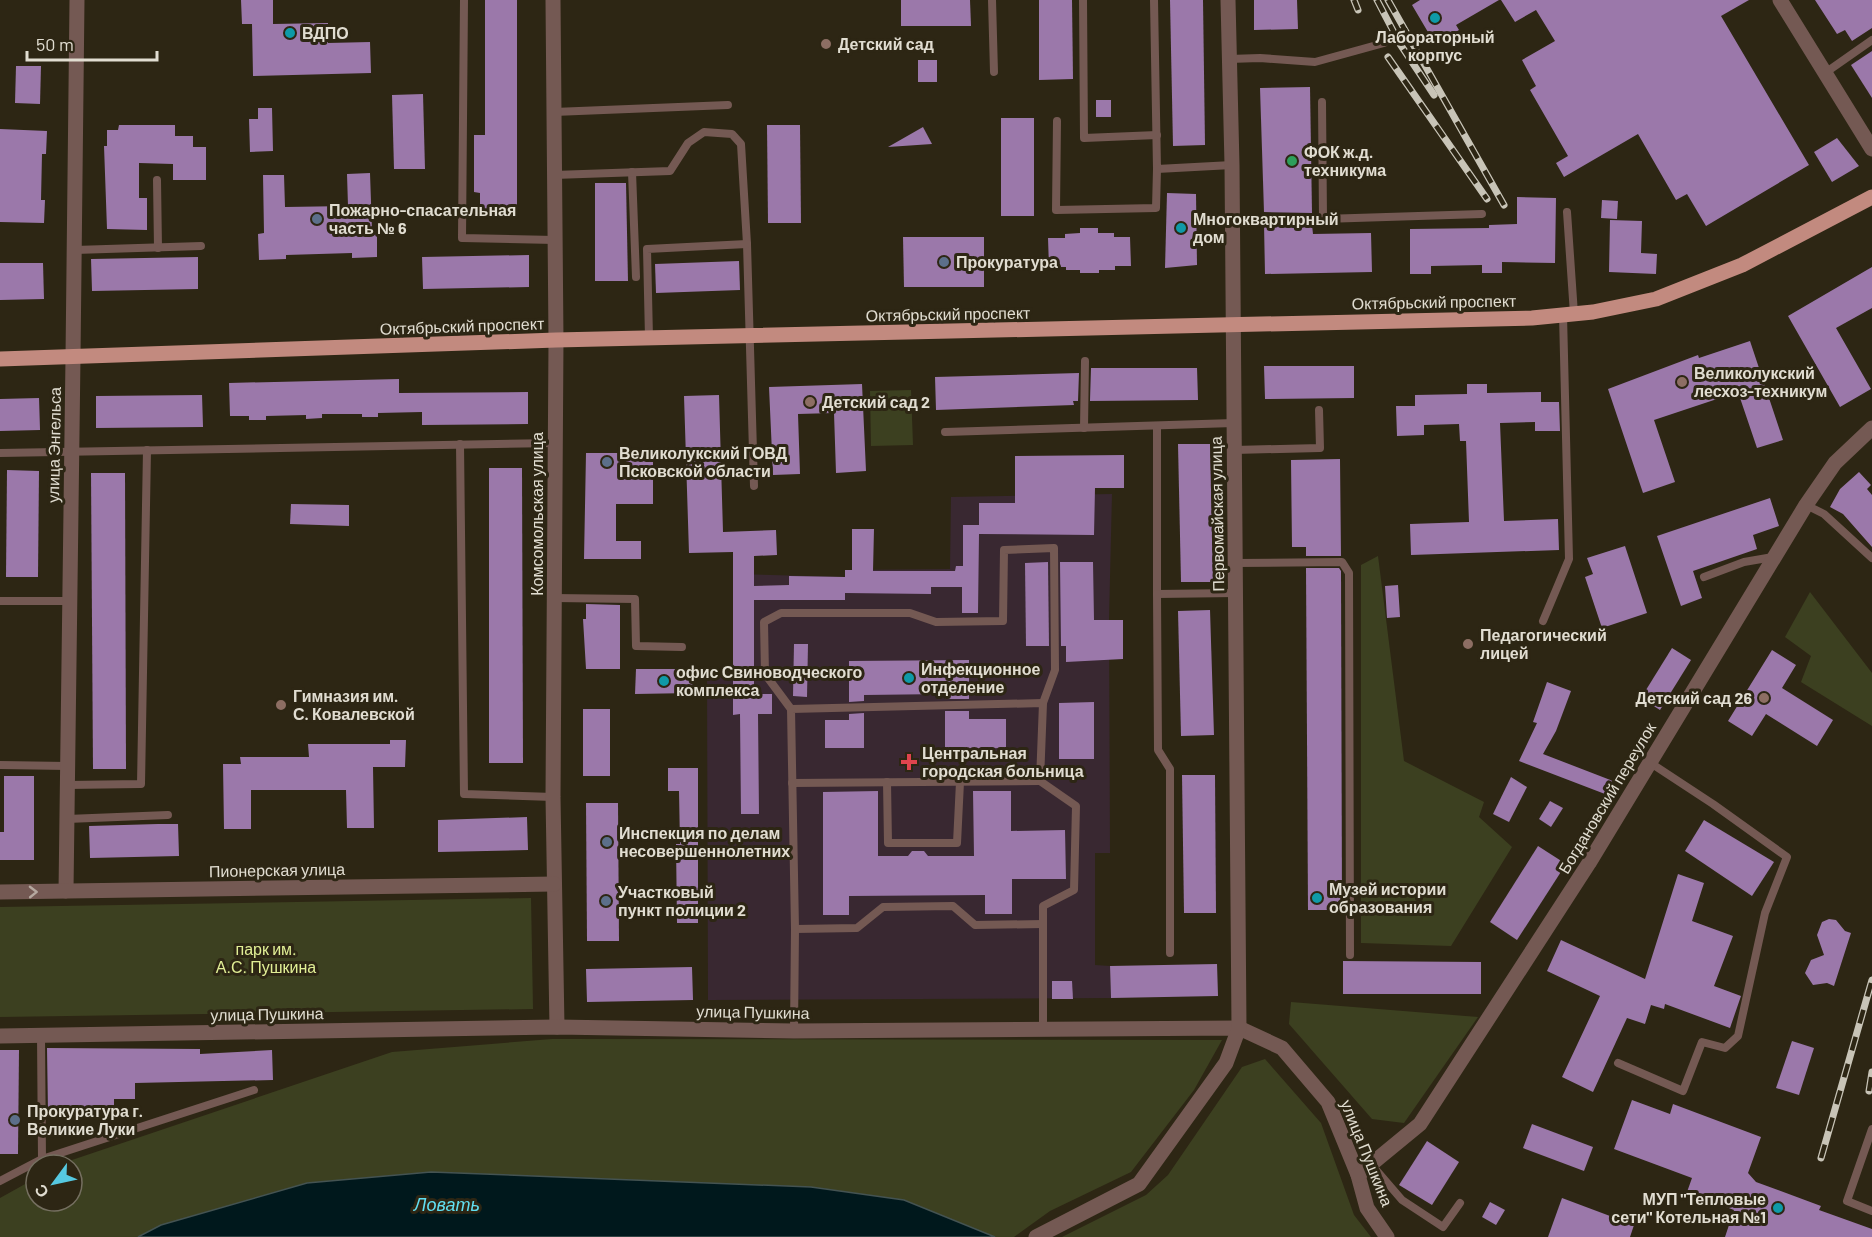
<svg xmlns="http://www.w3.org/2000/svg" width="1872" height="1237" font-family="Barlow,sans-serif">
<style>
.medical{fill:#392831}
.green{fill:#3c4020}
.water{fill:#00181c;stroke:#445352;stroke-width:1.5}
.building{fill:#9b78aa}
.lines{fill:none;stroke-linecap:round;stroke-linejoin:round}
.service{stroke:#745953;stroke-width:8}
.minor{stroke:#745953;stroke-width:15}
.tertiary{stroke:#745953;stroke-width:15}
.primary{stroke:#c28a7f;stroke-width:15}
.rail-casing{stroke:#c8c4b7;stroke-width:7}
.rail{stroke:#2d2614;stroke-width:4.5;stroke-dasharray:14;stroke-linecap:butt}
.oneway{stroke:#b5a89f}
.culture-dot{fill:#0f9aa8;stroke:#2d2614;stroke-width:2}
.education-dot{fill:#8d6e63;stroke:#2d2614;stroke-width:2}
.leisure-dot{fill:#2e9e5b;stroke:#2d2614;stroke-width:2}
.service-dot{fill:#5c6f8a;stroke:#2d2614;stroke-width:2}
.health-dot{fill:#e0444e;stroke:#2d2614;stroke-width:2}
.labels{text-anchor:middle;stroke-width:6;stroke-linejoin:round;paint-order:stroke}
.poi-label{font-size:16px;font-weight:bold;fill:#e1ddd1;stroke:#2d2614;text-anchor:start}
.street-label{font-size:16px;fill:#e1ddd1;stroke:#2d2614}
.park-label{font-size:16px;fill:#e1ee95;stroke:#2d2614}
.water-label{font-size:18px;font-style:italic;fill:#61dff1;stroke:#2d2614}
</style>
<rect width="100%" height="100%" fill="#2d2614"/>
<!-- medical -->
<polygon class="medical" points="1112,494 1109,620 1110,853 1095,853 1095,965 1110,966 1111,998 708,1000 707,672 733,672 733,574 845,577 845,570 950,569 951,497"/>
<!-- green -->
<g class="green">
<polygon points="911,390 913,445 871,446 870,391"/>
<polygon points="1378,556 1404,761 1484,802 1479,817 1512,847 1451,946 1361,943 1361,565"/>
<polygon points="1810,592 1872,673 1872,726 1801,682 1811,656 1785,637"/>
<polygon points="531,898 533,1009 0,1017 0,907"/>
<polygon points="1291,1002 1478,1017 1404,1123 1372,1119 1289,1024"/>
<polygon points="552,1039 1222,1040 1194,1090 1131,1172 1050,1211 1014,1237 995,1237 904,1200 161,1225 138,1237 0,1237 0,1198 36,1178 36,1201 72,1201 72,1165 61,1165 69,1161 392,1052"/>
<polygon points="1265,1059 1321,1123 1354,1215 1371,1237 1062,1237 1146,1195 1168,1175 1242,1067"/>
</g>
<!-- water -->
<polygon class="water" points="431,1172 811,1187 904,1200 995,1237 138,1237 161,1225 307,1183"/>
<!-- building -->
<g class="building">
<polygon points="241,0 273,0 273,24 328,23 328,43 370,42 371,73 253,76 252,24 242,24"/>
<polygon points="485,0 517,0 517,211 480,211 480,193 474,192 474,135 485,135"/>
<polygon points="901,0 970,0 971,26 901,26"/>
<polygon points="1039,0 1072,0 1073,79 1039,80"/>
<polygon points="1170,0 1203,0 1205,145 1173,146"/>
<polygon points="1254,0 1297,0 1298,29 1254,30"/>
<polygon points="1420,0 1499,0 1456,25 1459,30 1435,44 1412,5"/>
<polygon points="1501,0 1749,0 1721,16 1809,165 1706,226 1687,194 1676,200 1638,134 1564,177 1556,163 1568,156 1530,90 1536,86 1522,60 1555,41 1536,10 1515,22"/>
<polygon points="1815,0 1872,0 1872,28 1852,41 1845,30 1837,34"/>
<polygon points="1872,51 1872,98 1851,65"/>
<rect x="918" y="60" width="19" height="22"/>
<polygon points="16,66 41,66 40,104 15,103"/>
<polygon points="1310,87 1312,213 1264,212 1260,88"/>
<polygon points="423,94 425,169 394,169 392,95"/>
<rect x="1096" y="100" width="15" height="17"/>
<polygon points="258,108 272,108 273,151 250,152 249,119 258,119"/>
<rect x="1001" y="118" width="33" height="98"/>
<polygon points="119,125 175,125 175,136 193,136 193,147 206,147 206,180 173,180 173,164 139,163 139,198 147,198 147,230 107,229 104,146 107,146 107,130 118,130"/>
<polygon points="767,125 800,125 801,223 768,223"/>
<polygon points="923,127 932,144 888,147"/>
<polygon points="0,129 47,131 46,154 42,154 41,200 45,200 44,223 0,222"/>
<polygon points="1837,138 1859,166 1832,182 1814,152"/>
<polygon points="370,173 372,231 377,231 377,257 352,258 352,253 286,255 286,259 259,260 258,234 264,233 263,175 284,175 285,207 348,206 347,174"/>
<polygon points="595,183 626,183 628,281 595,281"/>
<polygon points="1167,193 1196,194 1197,265 1165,268"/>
<polygon points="1517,197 1556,198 1555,263 1502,262 1502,273 1482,273 1482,265 1431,266 1431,274 1410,274 1410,229 1489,228 1489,225 1517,224"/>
<polygon points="1602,200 1618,201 1617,219 1601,218"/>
<polygon points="1610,220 1642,221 1641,253 1657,254 1656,274 1609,272"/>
<polygon points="1264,224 1312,225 1313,234 1371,233 1372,272 1265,274"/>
<polygon points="1080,228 1098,228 1098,233 1114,233 1114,237 1130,237 1131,266 1115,266 1115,270 1099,270 1099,273 1080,273 1080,270 1066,270 1066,267 1049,267 1048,238 1065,238 1065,234 1080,233"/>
<polygon points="903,237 984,237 984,287 904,287"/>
<polygon points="529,255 529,287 423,289 422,257"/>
<polygon points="198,257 198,289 92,291 91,259"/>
<polygon points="739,261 740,290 656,293 655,264"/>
<polygon points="0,263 43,263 44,299 0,300"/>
<polygon points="1872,267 1872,308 1836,328 1871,389 1840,407 1788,316"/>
<polygon points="1750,341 1783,440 1757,448 1738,392 1654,420 1675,482 1643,493 1608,389 1698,355 1699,358"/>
<polygon points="1264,366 1354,366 1354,398 1265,399"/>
<polygon points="1091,368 1197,368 1198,400 1090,401"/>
<polygon points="1079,373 1078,401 1073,401 1074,405 936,410 935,377"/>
<polygon points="399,379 399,393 528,392 528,424 422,425 422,412 378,413 378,417 362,417 362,414 322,414 322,418 306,419 306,415 266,416 266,420 249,420 249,416 230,416 229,383"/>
<polygon points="862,384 866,471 836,473 834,413 798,414 800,474 773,475 769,387"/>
<polygon points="1467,384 1487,384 1487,393 1541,392 1541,402 1559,402 1560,431 1535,431 1535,422 1500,423 1504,521 1558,519 1559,550 1411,555 1410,524 1469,522 1466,441 1460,441 1459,424 1424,425 1424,435 1397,436 1396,406 1415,406 1415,395 1467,394"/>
<polygon points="202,395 203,427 96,428 96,396"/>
<polygon points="719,395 723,532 776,530 777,555 754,556 754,586 789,585 789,576 845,577 845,570 852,570 852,529 874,529 873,571 955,571 956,566 963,566 963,525 979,525 979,503 1015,503 1015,456 1124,455 1124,488 1095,488 1094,535 979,534 978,613 962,613 962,587 931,587 931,594 845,593 845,600 754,600 754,694 772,694 772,714 758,714 759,814 741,814 740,714 733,715 733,552 689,553 684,396"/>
<polygon points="39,398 40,430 0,431 0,399"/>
<polygon points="1178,444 1210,444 1213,582 1181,582"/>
<polygon points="586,453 653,453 653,504 616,504 616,541 641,541 641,559 584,559"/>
<polygon points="1340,459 1341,556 1306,556 1306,547 1292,547 1291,460"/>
<polygon points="489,468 522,468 523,763 489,763"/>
<polygon points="7,470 39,471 38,577 6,577"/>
<polygon points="1859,472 1871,485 1867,489 1872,495 1872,547 1843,514 1830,507 1840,489"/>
<polygon points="91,473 125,473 126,769 93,769"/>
<polygon points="1770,498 1779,526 1753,535 1757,549 1693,571 1702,598 1681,606 1657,536"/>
<polygon points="291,504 349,505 349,526 290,524"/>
<polygon points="1625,546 1647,613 1602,628 1585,577 1593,574 1587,558"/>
<polygon points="1048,562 1049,646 1026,646 1025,563"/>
<polygon points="1060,562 1093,562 1094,620 1123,620 1123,659 1066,662 1066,646 1061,646"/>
<polygon points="1306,568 1339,568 1341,571 1342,910 1308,910"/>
<polygon points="1398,585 1400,617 1387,618 1385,586"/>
<polygon points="586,604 620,605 620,669 586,669 583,619 586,619"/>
<polygon points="1210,610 1214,735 1181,736 1178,611"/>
<polygon points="794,644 808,644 807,697 793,696"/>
<polygon points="1672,648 1691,660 1660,710 1641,698"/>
<polygon points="1772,650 1796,665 1782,688 1833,720 1817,746 1766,714 1752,736 1728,721"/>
<polygon points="969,660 969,699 945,699 945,694 864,695 864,701 849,702 849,661"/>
<polygon points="636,669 693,669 692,693 635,694"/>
<polygon points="1547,682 1571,691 1556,731 1543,754 1613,781 1605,794 1519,761 1537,723 1533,722"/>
<polygon points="1094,702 1094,759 1059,759 1059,703"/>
<rect x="583" y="709" width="27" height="67"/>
<polygon points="945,711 969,711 969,719 1006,719 1006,748 945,749"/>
<polygon points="864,713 864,748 825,748 825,720 849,720 849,714"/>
<polygon points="390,740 406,740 405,767 373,767 374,828 347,828 346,790 251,790 251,829 224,829 223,764 241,764 240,757 309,757 308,744 390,744"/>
<polygon points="668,768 698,768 698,923 677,923 676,844 680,844 679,791 668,791"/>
<polygon points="1182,775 1215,775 1216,913 1184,913"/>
<polygon points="4,776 34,776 34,860 0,860 0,832 4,832"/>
<polygon points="1511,777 1527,787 1509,822 1493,814"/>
<polygon points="878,791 878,856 908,856 912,851 924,851 928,856 974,856 973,791 1011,791 1011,831 1065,830 1066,879 1012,879 1012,914 985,914 985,895 849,896 849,915 823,915 823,792"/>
<polygon points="1550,801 1563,808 1551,827 1539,819"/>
<polygon points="586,803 618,803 619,941 587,941"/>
<polygon points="527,817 528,850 438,852 438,820"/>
<polygon points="1704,820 1774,862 1752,896 1685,851"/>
<polygon points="158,824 178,824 179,856 90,858 89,826"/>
<polygon points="1538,846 1566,864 1517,940 1490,922"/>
<polygon points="1678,874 1704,883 1692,921 1733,936 1714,986 1741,996 1730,1028 1665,1004 1664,1009 1651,1005 1645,1024 1627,1018 1593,1092 1562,1077 1600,996 1547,971 1561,940 1645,979"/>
<polygon points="1829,919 1836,920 1845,931 1851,933 1834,986 1827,983 1813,985 1805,973 1811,960 1824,955 1817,935 1822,922"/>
<polygon points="1343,961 1481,962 1481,994 1343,994"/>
<polygon points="1217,964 1218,996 1111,998 1110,966"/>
<polygon points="692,967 693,1000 587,1002 586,969"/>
<polygon points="1052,981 1072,981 1073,999 1052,999"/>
<polygon points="1792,1041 1814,1048 1799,1095 1776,1088"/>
<polygon points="47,1048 200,1049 200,1054 272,1050 273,1080 135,1083 135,1099 114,1099 114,1113 48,1113"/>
<polygon points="0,1050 19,1050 18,1154 0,1154"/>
<polygon points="1632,1100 1670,1114 1673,1104 1761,1137 1748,1173 1756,1182 1821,1206 1819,1210 1872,1229 1872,1237 1725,1237 1734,1210 1687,1192 1692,1178 1614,1149"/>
<polygon points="1532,1124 1593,1147 1584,1171 1523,1148"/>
<polygon points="1427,1141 1459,1162 1432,1205 1399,1185"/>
<polygon points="1562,1198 1634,1225 1630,1237 1548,1237"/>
<polygon points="1490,1202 1505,1210 1496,1225 1482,1217"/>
</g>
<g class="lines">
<!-- service -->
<g class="service">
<polyline points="464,0 462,238 555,240"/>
<polyline points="992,0 994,72"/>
<polyline points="1083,0 1084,138 1157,135"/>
<polyline points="1154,0 1157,169 1232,165"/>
<polyline points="1229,59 1260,58 1315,62 1384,43"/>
<polyline points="1825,73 1872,40"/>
<polyline points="1322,102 1323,219"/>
<polyline points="554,112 728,105"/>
<polyline points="1057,121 1056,210 1156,208 1157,169"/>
<polyline points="632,172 636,277"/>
<polyline points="554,175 670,171 688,143 704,132 732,134 741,144 747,244 754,486"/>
<polyline points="157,180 158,248"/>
<polyline points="1567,212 1574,314"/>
<polyline points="1232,218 1323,219 1482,214"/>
<polyline points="75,250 201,246"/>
<polyline points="649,338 647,249 747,244"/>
<polyline points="1157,426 1157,594 1236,593"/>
<polyline points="1084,428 1085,361"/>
<polyline points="945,432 1234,423"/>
<polyline points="460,444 464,794 553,797"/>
<polyline points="1234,450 1320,448 1319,410"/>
<polyline points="0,453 555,443"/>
<polyline points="1806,505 1824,514 1872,558"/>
<polyline points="1235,563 1342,562 1349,573 1350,955"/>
<polyline points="1704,577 1744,562 1773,557"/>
<polyline points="1157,594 1158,750 1170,769 1170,953"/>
<polyline points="554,598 635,599 636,646 682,647"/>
<polyline points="0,601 70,601"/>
<polyline points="1543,621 1569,559 1563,315"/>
<polyline points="791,709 765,674 764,622 781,613 910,613 936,622 1003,621 1004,550 1054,548 1055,670 1043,703"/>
<polyline points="0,765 68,766"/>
<polyline points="887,782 888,843 957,843 960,782"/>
<polyline points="792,783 1040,781"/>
<polyline points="67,785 141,784 147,450"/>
<polyline points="67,819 168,815"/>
<polyline points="795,929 857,928 883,907 953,906 975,925 1043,924"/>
<polyline points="794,1031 795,929 791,709 1043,703 1040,781 1076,806 1074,890 1043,906 1043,1030"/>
<polyline points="41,1036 42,1159"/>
<polyline points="1618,1063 1683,1091 1702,1042 1725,1048 1738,1036 1765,913 1787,857 1713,804 1649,762"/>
<polyline points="1872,1129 1847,1201 1872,1211"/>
<polyline points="1371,1164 1402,1200 1443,1227 1460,1203"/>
<polyline points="0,1181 42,1159 254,1090"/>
</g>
<!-- minor -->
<g class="minor">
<polyline points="553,0 556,340 553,797 557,1027"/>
<polyline points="1780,0 1872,149"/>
<polyline points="66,891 73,357"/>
<polyline points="0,892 554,884"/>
<polyline points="0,1036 557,1027 794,1031 1239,1028 1282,1048 1328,1102 1358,1175 1367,1208 1387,1237"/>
<polyline points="1358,1175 1420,1124 1589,863 1806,505 1835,463 1872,428"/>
<polyline points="1036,1237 1139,1184 1226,1063 1239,1028 1232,165 1228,0"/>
</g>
<!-- tertiary -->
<polyline class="tertiary" points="73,357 77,0"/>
<!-- primary -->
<polyline class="primary" points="0,359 556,340 1532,318 1593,312 1656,299 1742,265 1872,197"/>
<defs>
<g id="rail">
<polyline points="1354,0 1358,10"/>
<polyline points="1377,0 1400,44 1434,95"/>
<polyline points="1388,0 1504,205"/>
<polyline points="1388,57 1487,199"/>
<polyline points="1869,1091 1872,1072"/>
<polyline points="1821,1158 1872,980"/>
</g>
</defs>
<!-- rail casing -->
<use href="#rail" class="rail-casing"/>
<!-- rail -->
<use href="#rail" class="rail"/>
</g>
<!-- one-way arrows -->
<defs><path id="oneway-chevron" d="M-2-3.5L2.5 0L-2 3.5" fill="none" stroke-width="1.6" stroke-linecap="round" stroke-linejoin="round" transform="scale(1.5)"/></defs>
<use class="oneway" href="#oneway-chevron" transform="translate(33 892) rotate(-1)"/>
<!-- markers -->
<g class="culture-dot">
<circle cx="1435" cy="18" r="6"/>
<circle cx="290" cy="33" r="6"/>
<circle cx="1181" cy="228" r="6"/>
<circle cx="909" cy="678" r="6"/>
<circle cx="664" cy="681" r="6"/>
<circle cx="1317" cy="898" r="6"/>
<circle cx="1778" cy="1208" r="6"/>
</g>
<g class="education-dot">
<circle cx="826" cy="44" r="6"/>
<circle cx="1682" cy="382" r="6"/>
<circle cx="810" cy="402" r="6"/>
<circle cx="1468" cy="644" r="6"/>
<circle cx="1764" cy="698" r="6"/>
<circle cx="281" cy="705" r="6"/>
</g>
<circle class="leisure-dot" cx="1292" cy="161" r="6"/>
<g class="service-dot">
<circle cx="317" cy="219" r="6"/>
<circle cx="944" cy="262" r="6"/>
<circle cx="607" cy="462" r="6"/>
<circle cx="607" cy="842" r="6"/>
<circle cx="606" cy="901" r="6"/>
<circle cx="15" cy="1120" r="6"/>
</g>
<path class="health-dot" d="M906 753h6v6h6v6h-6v6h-6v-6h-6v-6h6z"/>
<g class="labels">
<!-- poi labels -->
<g class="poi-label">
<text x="302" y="39">ВДПО</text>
<text x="1435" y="43" text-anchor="middle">Лабораторный<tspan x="1435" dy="18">корпус</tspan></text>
<text x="838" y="50">Детский сад</text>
<text x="1304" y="158">ФОК ж.д.<tspan x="1304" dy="18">техникума</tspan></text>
<text x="329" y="216">Пожарно-спасательная<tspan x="329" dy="18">часть № 6</tspan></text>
<text x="1193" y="225">Многоквартирный<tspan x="1193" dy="18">дом</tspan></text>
<text x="956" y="268">Прокуратура</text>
<text x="1694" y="379">Великолукский<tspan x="1694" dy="18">лесхоз-техникум</tspan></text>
<text x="822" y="408">Детский сад 2</text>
<text x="619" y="459">Великолукский ГОВД<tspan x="619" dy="18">Псковской области</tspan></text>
<text x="1480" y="641">Педагогический<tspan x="1480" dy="18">лицей</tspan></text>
<text x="921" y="675">Инфекционное<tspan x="921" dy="18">отделение</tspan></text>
<text x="676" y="678">офис Свиноводческого<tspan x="676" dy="18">комплекса</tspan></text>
<text x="293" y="702">Гимназия им.<tspan x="293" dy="18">С. Ковалевской</tspan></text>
<text x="1752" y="704" text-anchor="end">Детский сад 26</text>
<text x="922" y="759">Центральная<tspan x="922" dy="18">городская больница</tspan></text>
<text x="619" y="839">Инспекция по делам<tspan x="619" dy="18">несовершеннолетних</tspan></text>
<text x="1329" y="895">Музей истории<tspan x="1329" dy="18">образования</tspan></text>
<text x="618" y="898">Участковый<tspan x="618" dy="18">пункт полиции 2</tspan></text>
<text x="27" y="1117">Прокуратура г.<tspan x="27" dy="18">Великие Луки</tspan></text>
<text x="1766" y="1205" text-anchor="end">МУП "Тепловые<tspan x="1766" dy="18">сети" Котельная №1</tspan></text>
</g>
<!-- street labels -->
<g class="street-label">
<text transform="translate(1434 302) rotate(-1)" y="6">Октябрьский проспект</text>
<text transform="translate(948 314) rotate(-1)" y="6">Октябрьский проспект</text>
<text transform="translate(462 326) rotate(-2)" y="6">Октябрьский проспект</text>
<text transform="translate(54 445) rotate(-89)" y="6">улица Энгельса</text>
<text transform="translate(537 514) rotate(-90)" y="6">Комсомольская улица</text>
<text transform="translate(1217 514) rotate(-91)" y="6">Первомайская улица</text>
<text transform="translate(1607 798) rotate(-59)" y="6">Богдановский переулок</text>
<text transform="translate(277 870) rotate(-1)" y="6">Пионерская улица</text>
<text transform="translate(753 1012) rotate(1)" y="6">улица Пушкина</text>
<text transform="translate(267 1014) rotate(-1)" y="6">улица Пушкина</text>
<text transform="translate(1367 1153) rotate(68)" y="6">улица Пушкина</text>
</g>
<!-- park labels -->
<g class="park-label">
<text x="266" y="955">парк им.<tspan x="266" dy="18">А.С. Пушкина</tspan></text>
</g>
<!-- water labels -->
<g class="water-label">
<text x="447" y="1211">Ловать</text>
</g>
</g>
<!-- north arrow -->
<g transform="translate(54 1183) rotate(237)"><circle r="28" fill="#2d2614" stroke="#756f60" stroke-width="1.5"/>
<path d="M0-4.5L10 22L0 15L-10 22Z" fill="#56c9e1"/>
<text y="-9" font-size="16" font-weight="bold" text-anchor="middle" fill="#e1ddd1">С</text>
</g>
<!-- scale -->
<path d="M27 51v9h130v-9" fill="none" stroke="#e1ddd1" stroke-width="3"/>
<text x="36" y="51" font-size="18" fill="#e1ddd1" stroke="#2d2614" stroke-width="4.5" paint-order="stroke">50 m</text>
</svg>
